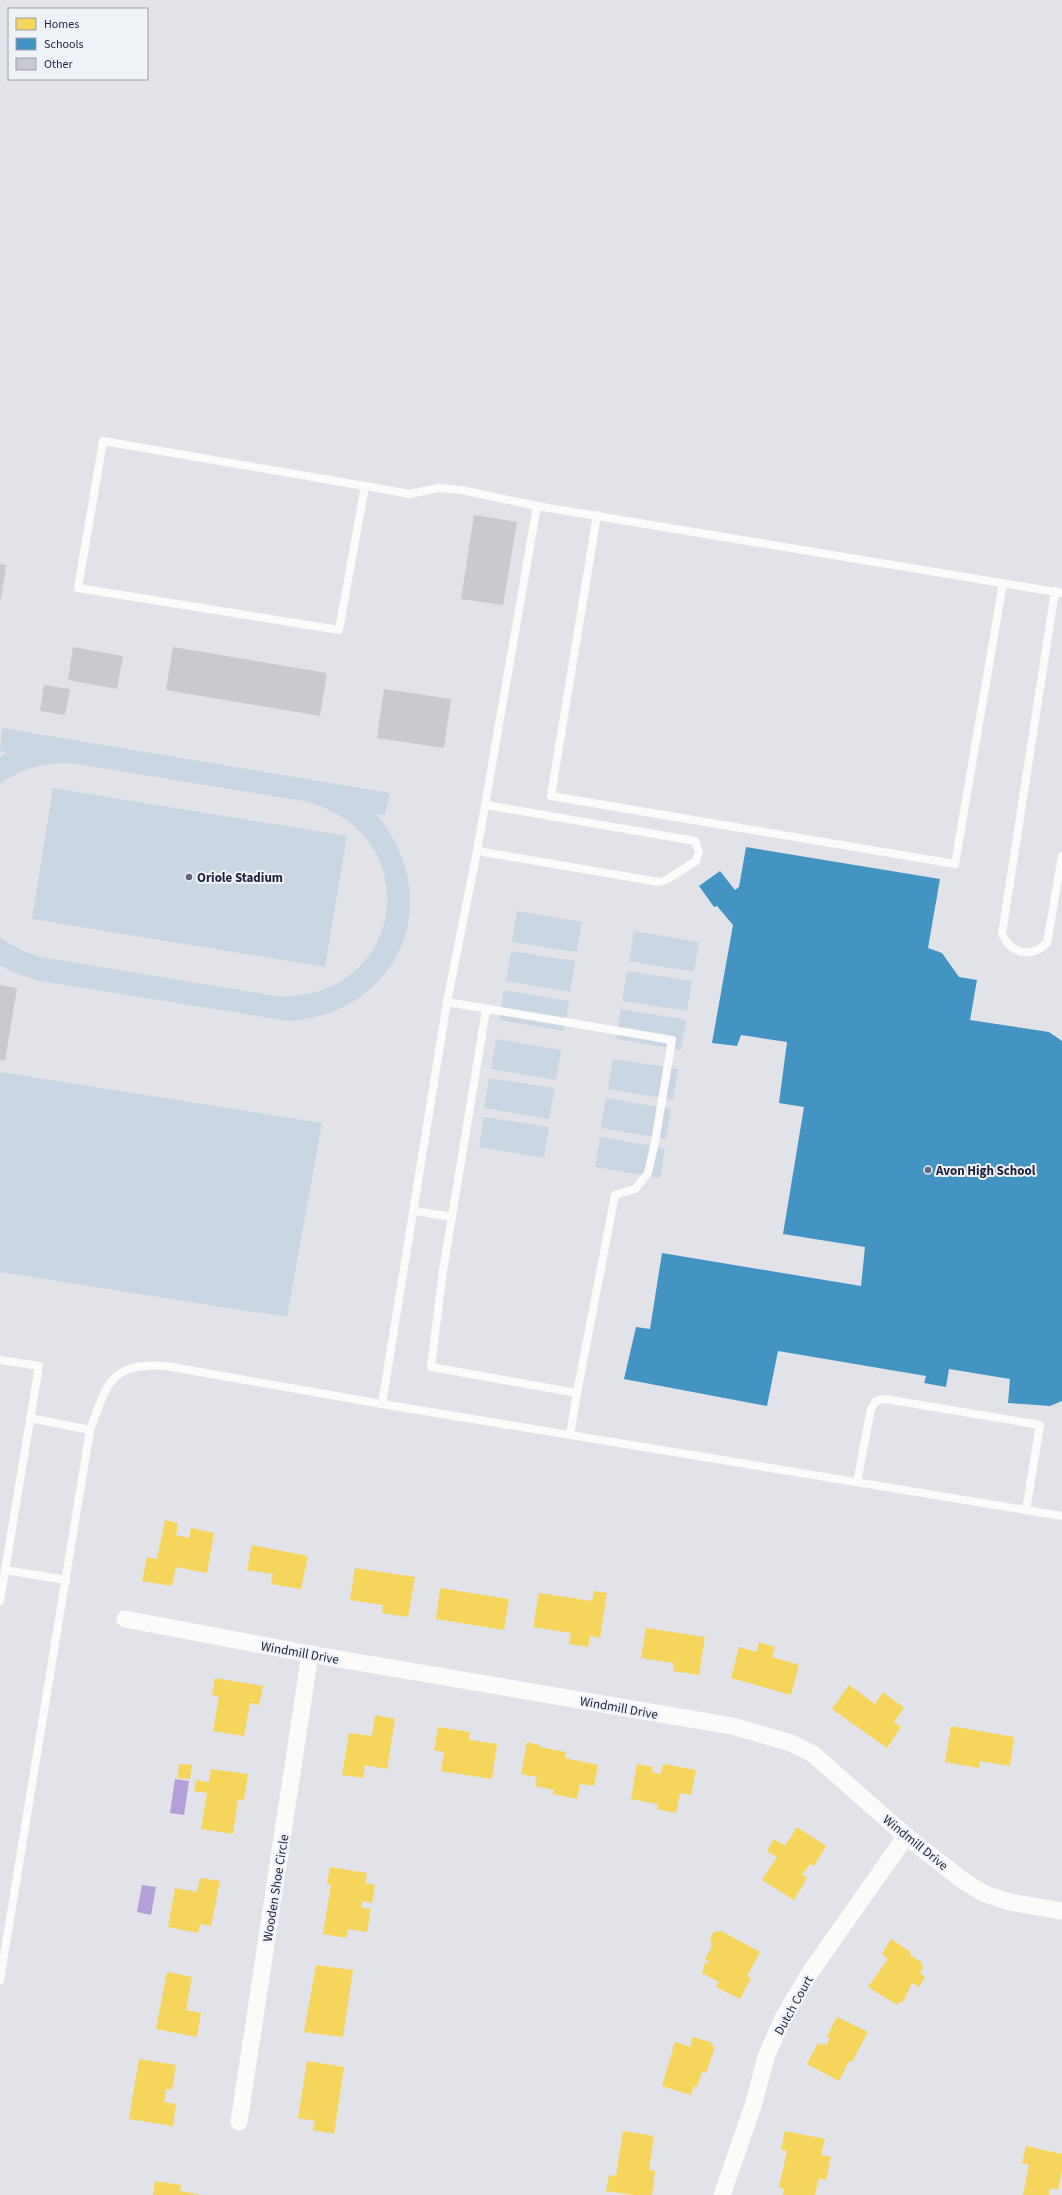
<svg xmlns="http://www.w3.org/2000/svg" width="1062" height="2195" font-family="'Source Sans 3',sans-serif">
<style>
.green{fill:#cad6e2}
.water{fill:#b3a0d9}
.homes{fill:#f6d55c}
.schools{fill:#4393c3}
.building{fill:#c9cacf}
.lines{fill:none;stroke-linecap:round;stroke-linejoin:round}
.service{stroke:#fbfbfc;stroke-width:8}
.minor{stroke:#fbfbfc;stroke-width:17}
.poi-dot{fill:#636678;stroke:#eff2f7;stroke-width:1.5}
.labels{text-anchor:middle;stroke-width:4;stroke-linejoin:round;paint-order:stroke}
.poi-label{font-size:13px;font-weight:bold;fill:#1f223b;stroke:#eff2f7;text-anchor:start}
.street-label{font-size:13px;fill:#1f223b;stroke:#eff2f7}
</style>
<rect width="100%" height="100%" fill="#e2e3e8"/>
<!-- green -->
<g class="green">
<path d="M2 728 390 793 385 815 376 814C448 899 400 1014 288 1021L41 981C26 977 13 973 0 965V938L25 952 41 957 276 996C406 1003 431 831 303 801L77 764C48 761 24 767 0 784V757L7 752 0 751Z"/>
<polygon points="53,788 347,836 325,967 32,919"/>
<polygon points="517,911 582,922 577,952 512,942"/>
<polygon points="634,931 699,942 694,972 629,961"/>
<polygon points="511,951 575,961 570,992 506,981"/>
<polygon points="627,971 692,981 687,1011 622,1001"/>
<polygon points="504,990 569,1001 564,1031 499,1020"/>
<polygon points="621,1009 686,1020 681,1050 616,1039"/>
<polygon points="496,1039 561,1050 556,1080 491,1069"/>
<polygon points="613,1059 678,1069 673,1100 608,1089"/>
<polygon points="0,1072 322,1123 287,1317 0,1272"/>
<polygon points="489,1078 555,1088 549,1119 484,1108"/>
<polygon points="606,1098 671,1109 666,1139 601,1128"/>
<polygon points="484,1117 549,1127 544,1158 479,1147"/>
<polygon points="600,1137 665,1148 660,1178 595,1167"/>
</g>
<!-- water -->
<g class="water">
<polygon points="175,1779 189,1781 184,1815 170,1813"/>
<polygon points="142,1885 156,1887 151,1915 137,1912"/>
</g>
<!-- homes -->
<g class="homes">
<polygon points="165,1520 178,1523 176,1535 189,1538 191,1528 214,1533 207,1573 176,1567 172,1586 142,1581 147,1557 157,1559"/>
<polygon points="252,1545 308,1556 301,1589 271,1584 273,1574 247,1570"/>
<polygon points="355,1568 415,1577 408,1617 382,1613 383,1605 350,1600"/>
<polygon points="440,1588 509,1599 504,1630 436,1619"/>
<polygon points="594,1591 607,1593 600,1638 590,1636 588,1647 569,1644 571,1633 533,1627 539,1593 592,1601"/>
<polygon points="646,1628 705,1637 699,1675 673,1671 674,1663 641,1658"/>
<polygon points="759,1642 775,1647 772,1657 799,1665 791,1695 731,1678 739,1647 757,1652"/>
<polygon points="215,1678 263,1686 259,1705 250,1703 244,1736 213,1731 219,1696 212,1695"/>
<polygon points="849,1685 875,1704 883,1692 904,1708 894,1722 901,1727 887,1748 832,1709"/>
<polygon points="375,1715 395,1719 387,1769 365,1765 363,1778 342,1775 349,1733 372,1736"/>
<polygon points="951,1726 1014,1737 1010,1766 980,1761 979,1768 945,1762"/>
<polygon points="438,1727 470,1732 469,1740 497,1744 492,1779 441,1771 444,1752 434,1750"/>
<polygon points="527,1742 540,1745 539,1747 566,1752 565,1758 598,1765 594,1786 580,1784 577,1799 553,1794 554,1790 535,1786 537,1777 521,1774"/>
<polygon points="179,1764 192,1765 190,1779 178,1778"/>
<polygon points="637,1764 653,1767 652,1772 661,1774 663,1764 696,1770 691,1795 680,1793 676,1813 657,1809 658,1804 631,1799"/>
<polygon points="211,1769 248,1774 244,1800 238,1800 233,1834 201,1829 207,1793 194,1791 196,1780 209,1782"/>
<polygon points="797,1827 826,1846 814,1866 810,1864 802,1875 807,1878 794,1900 762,1880 777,1857 767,1851 774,1839 785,1846"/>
<polygon points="330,1867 367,1873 365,1883 375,1885 372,1903 362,1901 361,1908 371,1909 367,1932 348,1929 346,1938 323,1934 331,1885 327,1884"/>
<polygon points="200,1878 220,1881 211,1926 200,1924 198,1933 168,1927 175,1888 197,1892"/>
<polygon points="721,1931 760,1952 747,1976 751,1978 740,1999 716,1987 719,1982 702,1973 705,1962 708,1964 709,1961 705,1959 712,1946 710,1939 714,1932"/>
<polygon points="891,1939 911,1952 909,1954 921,1962 923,1968 920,1973 925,1977 919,1987 912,1983 903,2002 899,2002 897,2005 868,1987 888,1959 882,1954"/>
<polygon points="316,1965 353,1970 343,2037 304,2032"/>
<polygon points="167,1972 192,1977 186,2010 201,2013 197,2037 156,2029"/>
<polygon points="837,2017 868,2032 852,2062 849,2061 839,2081 807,2064 818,2043 823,2046 824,2043 827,2045 830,2038 827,2036"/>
<polygon points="693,2037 713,2043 711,2046 715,2047 706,2073 702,2072 697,2087 694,2086 691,2095 662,2086 675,2042 690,2047"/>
<polygon points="139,2059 176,2065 172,2090 166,2089 164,2102 176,2104 173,2126 129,2119"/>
<polygon points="307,2061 344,2067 334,2134 313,2130 315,2121 298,2118"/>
<polygon points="623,2131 654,2136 649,2170 655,2171 652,2195 634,2195 606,2191 609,2175 616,2176"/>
<polygon points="785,2131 825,2139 821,2155 831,2157 826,2180 819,2178 815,2195 783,2195 784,2189 779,2187 787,2151 781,2150"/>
<polygon points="1026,2146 1062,2154 1062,2170 1058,2190 1050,2188 1049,2195 1023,2195 1029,2165 1022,2163"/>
<polygon points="155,2181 181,2185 180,2191 202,2195 153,2195"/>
</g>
<!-- schools -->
<polygon class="schools" points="746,847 940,879 928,948 942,953 959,977 977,980 970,1020 1049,1032 1062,1041 1062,1401 1050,1406 1008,1403 1010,1379 949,1369 946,1387 924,1383 926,1376 778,1351 767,1406 624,1379 636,1327 650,1329 662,1253 861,1286 865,1247 783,1234 804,1107 779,1103 787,1042 741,1035 737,1046 712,1043 733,925 717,906 714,907 699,886 720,871 735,890 739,887"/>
<!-- building -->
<g class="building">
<polygon points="474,515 517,522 503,605 461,599"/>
<polygon points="0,564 6,565 1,599 0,599"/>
<polygon points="73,647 123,656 117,689 68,680"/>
<polygon points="173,647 327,673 320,716 166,690"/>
<polygon points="44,685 70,689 65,715 40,711"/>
<polygon points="384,689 451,699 444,748 377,738"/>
<polygon points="0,985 17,988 5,1061 0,1060"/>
</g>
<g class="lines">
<!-- service -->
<g class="service">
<polyline points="365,486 339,630 78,588 103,441 388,490 409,494 439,488 461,490 537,506"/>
<polyline points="597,515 551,796 955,864 1003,583"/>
<path d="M1055 591 1002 934C1012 955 1031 958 1047 943L1062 856"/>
<polyline points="477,851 659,882 666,880 696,861 699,852 695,841 486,805"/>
<polyline points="447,1002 672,1040 655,1142 648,1173 635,1189 615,1195 577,1393 431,1367 443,1271 486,1010"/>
<polyline points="415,1211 452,1217"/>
<polyline points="0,1360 39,1366 0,1601"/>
<polyline points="382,1404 447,1002 477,851 537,506 1062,593"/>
<polyline points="30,1418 90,1430"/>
<polyline points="570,1435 577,1393"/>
<polyline points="857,1482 871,1409 876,1401 885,1399 1040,1425 1026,1510"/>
<polyline points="5,1570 66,1580"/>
<path d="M0 1980 90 1430C107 1384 110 1362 166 1366L382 1404 1062 1516"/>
</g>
<!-- minor -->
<g class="minor">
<polyline points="125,1619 310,1654 732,1726 791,1743 813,1754 906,1836 965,1882 985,1894 1010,1902 1062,1911"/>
<polyline points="239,2122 310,1654"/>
<polyline points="722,2195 753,2106 766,2057 784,2016 809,1974 906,1836"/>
</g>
</g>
<!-- markers -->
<g class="poi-dot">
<circle cx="189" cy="877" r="4"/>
<circle cx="928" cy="1170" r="4"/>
</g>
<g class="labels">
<!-- poi labels -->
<g class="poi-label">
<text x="197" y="882">Oriole Stadium</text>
<text x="936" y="1175">Avon High School</text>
</g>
<!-- street labels -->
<g class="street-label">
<text transform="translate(300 1652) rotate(10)" y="5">Windmill Drive</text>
<text transform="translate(619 1707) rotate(10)" y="5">Windmill Drive</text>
<text transform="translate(916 1842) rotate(39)" y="5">Windmill Drive</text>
<text transform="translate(275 1888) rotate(-81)" y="5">Wooden Shoe Circle</text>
<text transform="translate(793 2005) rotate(-61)" y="5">Dutch Court</text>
</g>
</g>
<!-- legend -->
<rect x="8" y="8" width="140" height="72" fill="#eff2f7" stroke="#9c9fac"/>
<rect x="16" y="18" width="20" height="12" fill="#f6d55c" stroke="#9c9fac"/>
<text x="44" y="28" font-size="12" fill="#1f223b">Homes</text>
<rect x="16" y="38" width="20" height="12" fill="#4393c3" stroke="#9c9fac"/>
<text x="44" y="48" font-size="12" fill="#1f223b">Schools</text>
<rect x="16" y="58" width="20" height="12" fill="#c9cacf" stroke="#9c9fac"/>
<text x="44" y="68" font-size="12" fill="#1f223b">Other</text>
</svg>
